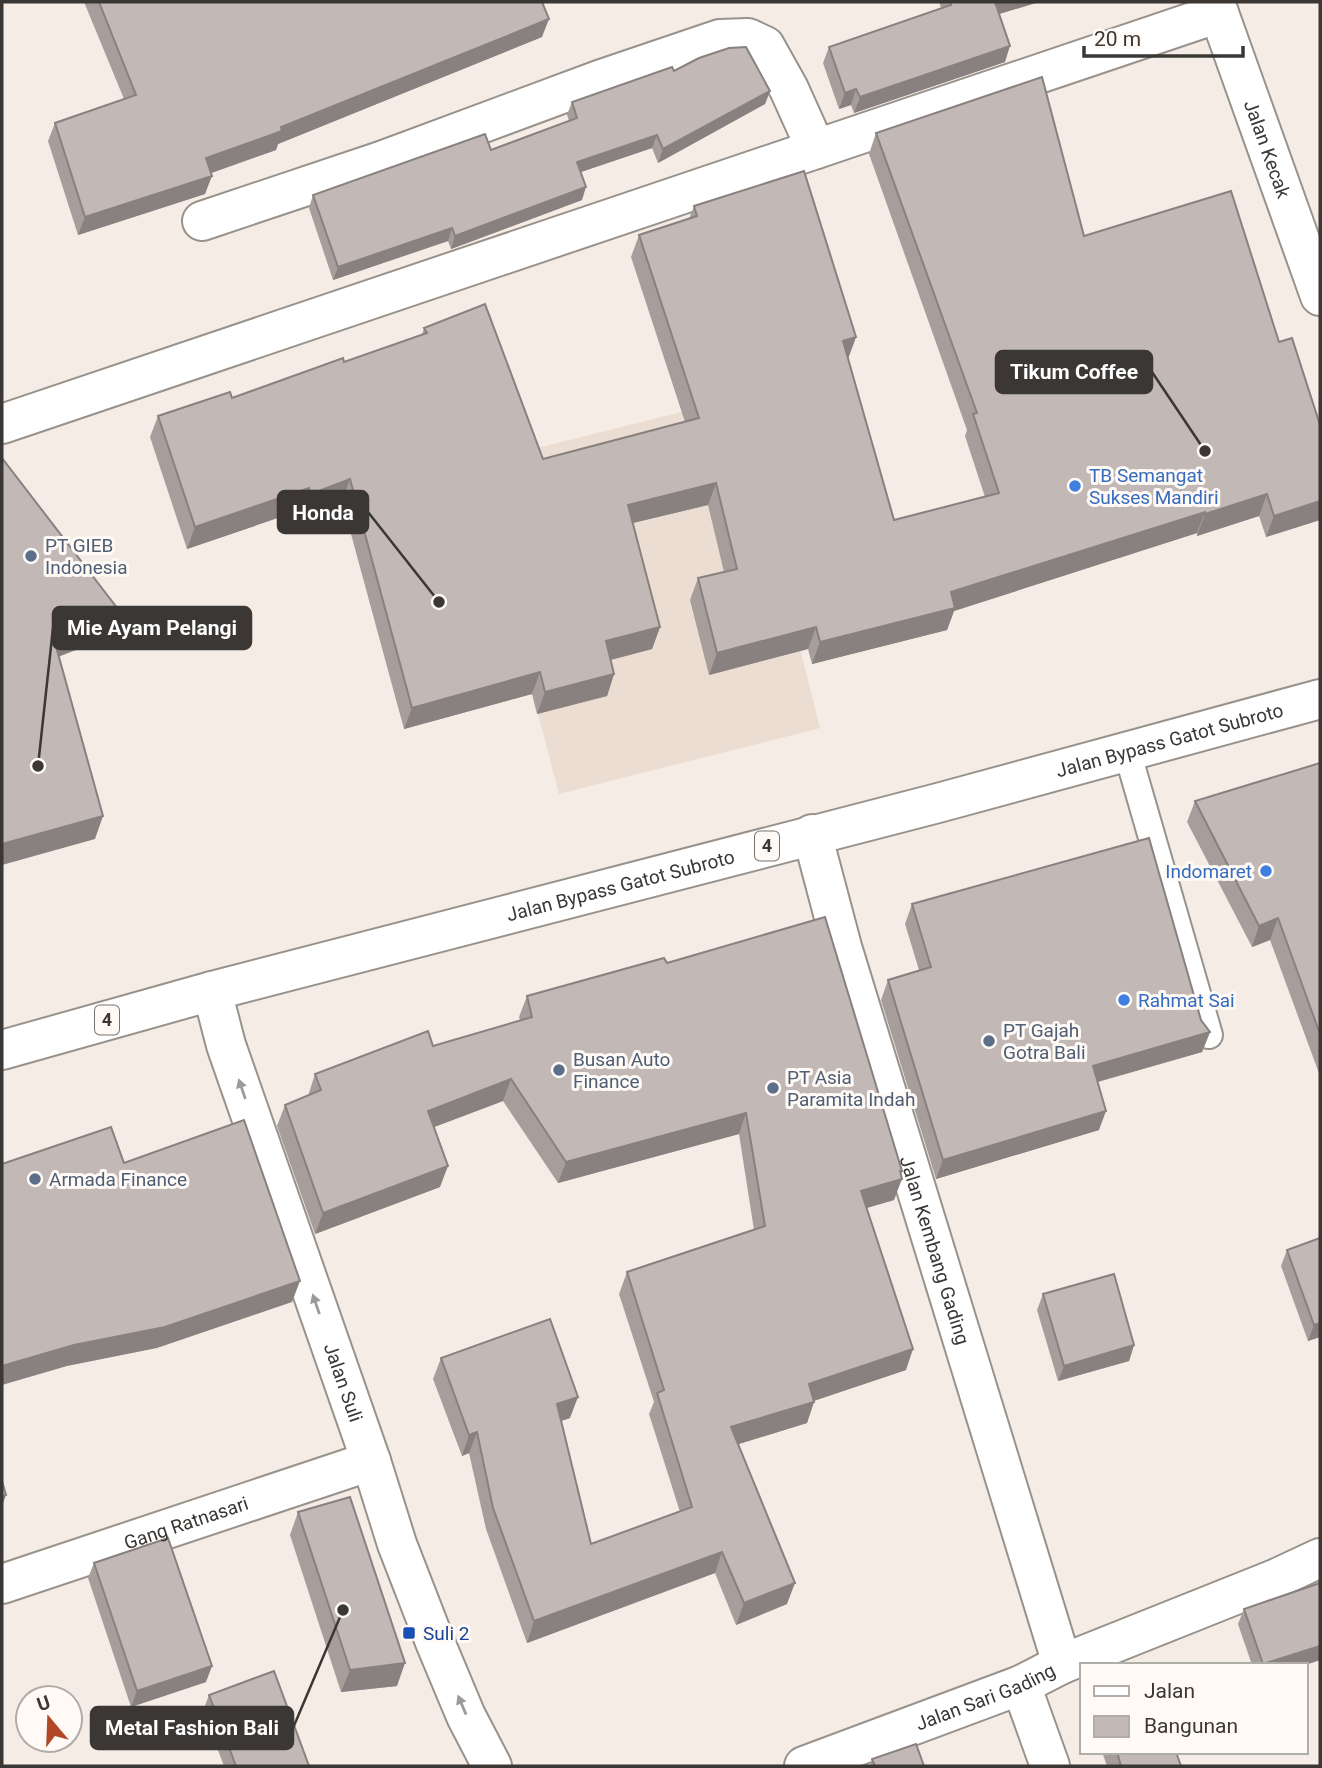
<svg xmlns="http://www.w3.org/2000/svg" width="1322" height="1768" font-family="Roboto,sans-serif">
<style>
.built{fill:#ebddd1}
.lines{fill:none;stroke-linecap:round;stroke-linejoin:round}
.service-casing{stroke:#99928b;stroke-width:30}
.minor-casing{stroke:#99928b;stroke-width:42}
.secondary-casing{stroke:#99928b;stroke-width:42}
.trunk-casing{stroke:#99928b;stroke-width:42}
.service{stroke:#fff;stroke-width:26}
.minor{stroke:#fff;stroke-width:38}
.secondary{stroke:#fff;stroke-width:38}
.trunk{stroke:#fff;stroke-width:38}
.wall{fill:#a79e9c}
.shaded-wall{fill:#88817f}
.building{fill:#c2b8b5;stroke:#88817f;stroke-width:2}
.oneway{fill:#9c9b9a}
.shop-dot{fill:#3f7fe0;stroke:#fffaf6;stroke-width:2.5}
.service-dot{fill:#5c6f8a;stroke:#fffaf6;stroke-width:2.5}
.transit-dot{fill:#1a4fb4;stroke:#fffaf6;stroke-width:2.5}
.labels{text-anchor:middle;stroke-width:6;stroke-linejoin:round;paint-order:stroke}
.shield{fill:#fffaf6;stroke:#75726e;stroke-width:2}
.shield-label{font-size:18px;font-weight:bold;fill:#3a3734}
.street-label{font-size:19px;fill:#3a3734;stroke:#fffaf6}
.shop-label{font-size:19px;fill:#366cbe;stroke:#fffaf6;text-anchor:start}
.service-label{font-size:19px;fill:#4e5e75;stroke:#fffaf6;text-anchor:start}
.transit-label{font-size:19px;fill:#164399;stroke:#fffaf6;text-anchor:start}
.leader{fill:none;stroke:#3a3734;stroke-width:2.5}
.callout-dot{fill:#3a3734;stroke:#fffaf6;stroke-width:2.5}
.callout{fill:#3a3734;stroke:#3a3734;stroke-width:2.5}
.callout-label{font-size:21px;text-anchor:middle;font-weight:bold;fill:#fff}
</style>
<rect width="100%" height="100%" fill="#f4ece5"/>
<!-- built -->
<polygon class="built" points="737,398 820,728 559,794 473,464"/>
<g class="lines">
<defs>
<polyline id="service" points="1127,751 1209,1035"/>
<g id="minor">
<path id="s1" d="M1215 2 1320 296"/>
<polyline points="202,221 381,161 599,80 720,39 748,38 765,46 789,89 816,149"/>
<polyline points="2,424 1219,13"/>
<path id="s2" d="M812 834 842 947 1062 1664"/>
<path id="s3" d="M2 1584 371 1461"/>
<polyline points="1021,1685 1050,1766"/>
<path id="s4" d="M804 1766 1021 1685 1062 1664 1275 1579 1320 1558"/>
</g>
<g id="secondary">
<path id="s5" d="M212 991 226 1045 371 1461 397 1544 435 1642 466 1716 492 1766"/>
</g>
<g id="trunk">
<path id="s6" d="M2 1050 212 991 938 803 1320 699"/>
</g>
</defs>
<!-- service casing -->
<use href="#service" class="service-casing"/>
<!-- minor casing -->
<use href="#minor" class="minor-casing"/>
<!-- secondary casing -->
<use href="#secondary" class="secondary-casing"/>
<!-- trunk casing -->
<use href="#trunk" class="trunk-casing"/>
<!-- service -->
<use href="#service" class="service"/>
<!-- minor -->
<use href="#minor" class="minor"/>
<!-- secondary -->
<use href="#secondary" class="secondary"/>
<!-- trunk -->
<use href="#trunk" class="trunk"/>
</g>
<!-- wall -->
<g class="wall">
<polygon points="84,2 542,2 542,37 278,144 276,150 211,173 205,194 78,235 48,141 55,123 124,99"/>
<polygon points="939,2 1039,2 999,14 1005,62 854,113 851,105 839,109 823,63 829,47 941,8"/>
<polygon points="674,71 770,91 765,104 658,163 652,148 581,172 582,200 451,249 448,241 333,280 309,208 313,195 491,150 569,121 567,115 572,102"/>
<polygon points="876,133 1084,236 1279,342 1320,425 1320,520 1266,537 1259,516 1197,536 1197,533 954,611 947,630 812,664 808,649 709,675 690,600 698,578 724,572 708,505 633,523 660,627 652,649 611,660 614,674 607,696 537,714 532,694 404,729 342,501 303,515 301,510 187,549 150,437 158,416 232,398 344,362 422,335 424,328 543,459 685,422 631,257 639,235 689,219 694,206 856,337 848,358 894,520 985,497 965,436 967,430 869,154"/>
<polygon points="1320,763 1320,1076 1270,940 1252,947 1187,822 1195,801"/>
<polygon points="912,904 1201,1020 1210,1032 1202,1052 1098,1082 1099,1130 936,1179 881,1000 888,980 919,970 905,924"/>
<polygon points="667,963 902,1171 894,1200 866,1208 906,1370 814,1401 807,1423 738,1444 787,1604 736,1625 715,1573 527,1643 486,1529 469,1453 462,1456 433,1379 441,1358 570,1418 561,1421 591,1544 680,1512 649,1414 654,1402 619,1294 627,1272 754,1230 739,1134 558,1183 503,1101 434,1127 440,1187 315,1234 277,1126 285,1105 308,1096 315,1074 433,1046 520,1020 519,1017 527,996"/>
<polygon points="1320,1238 1320,1337 1308,1341 1281,1266 1287,1250"/>
<polygon points="1043,1294 1134,1345 1129,1361 1058,1381 1037,1310"/>
<polygon points="298,1512 397,1686 341,1692 290,1535"/>
<polygon points="94,1563 206,1682 131,1707 88,1578"/>
<polygon points="1244,1609 1320,1660 1305,1665 1252,1665 1238,1624"/>
<polygon points="209,1695 309,1766 224,1766 203,1711"/>
<polygon points="1102,1752 1176,1752 1181,1766 1107,1766"/>
<polygon points="872,1759 924,1766 870,1766"/>
</g>
<!-- shaded-wall -->
<g class="shaded-wall">
<polygon points="994,2 1039,2 989,17"/>
<polygon points="549,19 542,37 278,144 276,150 200,177 206,158"/>
<polygon points="1010,46 1005,62 854,113 860,97"/>
<polygon points="856,89 851,105 839,109 845,93"/>
<polygon points="770,91 765,104 658,163 663,149"/>
<polygon points="657,135 652,148 572,175 577,162"/>
<polygon points="212,176 205,194 78,235 85,217"/>
<polygon points="586,187 582,200 451,249 455,236"/>
<polygon points="452,228 448,241 333,280 338,267"/>
<polygon points="856,337 848,359 843,341"/>
<polygon points="350,479 342,501 303,515 311,494"/>
<polygon points="716,483 708,505 620,526 628,505"/>
<polygon points="309,488 301,510 187,549 195,527"/>
<polygon points="1267,494 1259,516 1197,536 1205,514"/>
<polygon points="1320,501 1320,520 1266,537 1274,516"/>
<polygon points="1205,512 1197,533 954,611 947,630 812,664 820,642 951,592"/>
<polygon points="121,613 112,636 45,662 54,639"/>
<polygon points="660,627 652,649 598,663 606,641"/>
<polygon points="816,627 808,649 709,675 717,653"/>
<polygon points="540,672 532,694 404,729 412,708"/>
<polygon points="614,674 607,696 537,714 545,692"/>
<polygon points="103,816 95,839 2,865 2,844"/>
<polygon points="1278,918 1270,940 1252,947 1259,926"/>
<polygon points="1210,1032 1202,1052 1086,1085 1093,1066"/>
<polygon points="511,1079 503,1101 421,1132 428,1111"/>
<polygon points="1106,1111 1099,1130 936,1179 943,1160"/>
<polygon points="746,1113 739,1134 558,1183 566,1162"/>
<polygon points="448,1166 440,1187 315,1234 323,1213"/>
<polygon points="900,1171 902,1171 899,1179 902,1179 894,1200 853,1212 861,1191"/>
<polygon points="300,1281 292,1302 157,1348 67,1366 2,1385 2,1366"/>
<polygon points="1320,1323 1320,1337 1308,1341 1314,1325"/>
<polygon points="1134,1345 1129,1361 1058,1381 1064,1366"/>
<polygon points="913,1349 906,1370 801,1405 809,1384"/>
<polygon points="578,1397 570,1418 549,1425 557,1404"/>
<polygon points="814,1402 807,1423 723,1449 731,1427"/>
<polygon points="477,1432 469,1453 462,1456 469,1435"/>
<polygon points="6,1495 2,1506 2,1496"/>
<polygon points="722,1552 715,1573 527,1643 534,1621"/>
<polygon points="795,1583 787,1604 736,1625 744,1603"/>
<polygon points="1320,1646 1320,1660 1305,1665 1263,1665"/>
<polygon points="405,1663 397,1686 341,1692 350,1670"/>
<polygon points="212,1666 206,1682 131,1707 137,1691"/>
</g>
<!-- building -->
<g class="building">
<polygon points="99,2 542,2 549,19 281,127 282,131 206,158 212,176 85,217 55,123 136,95"/>
<polygon points="950,2 995,2 1010,46 860,97 856,89 845,93 829,47 951,5"/>
<polygon points="746,47 770,91 663,149 657,135 577,162 586,187 455,236 452,228 338,267 313,195 485,134 491,150 577,118 572,102 672,67 674,71 699,58 729,48"/>
<polygon points="1042,77 1084,236 1231,191 1279,342 1292,338 1320,425 1320,501 1274,516 1267,494 1205,514 1205,512 951,592 955,608 820,642 816,627 717,653 698,578 737,569 716,483 628,505 660,627 606,641 614,674 545,692 540,672 412,708 350,479 311,494 309,488 195,527 158,416 230,392 232,398 343,358 344,362 427,333 424,328 485,304 543,459 699,418 639,235 697,216 694,206 804,171 856,337 843,341 894,520 999,493 973,414 977,413 876,133"/>
<polygon points="2,458 121,613 54,639 103,816 2,844"/>
<polygon points="1320,763 1320,1034 1278,918 1259,926 1195,801"/>
<polygon points="1149,838 1201,1020 1210,1032 1093,1066 1106,1111 943,1160 888,980 931,967 912,904"/>
<polygon points="825,917 902,1171 900,1171 902,1179 861,1191 913,1349 809,1384 814,1402 731,1427 795,1583 744,1603 722,1552 534,1621 493,1508 477,1432 469,1435 441,1358 550,1319 578,1397 557,1404 591,1544 692,1507 657,1393 664,1390 627,1272 765,1226 746,1113 566,1162 511,1079 428,1111 448,1166 323,1213 285,1105 321,1090 315,1074 428,1031 433,1046 532,1017 527,996 664,958 667,963"/>
<polygon points="244,1120 300,1281 165,1327 74,1345 2,1366 2,1164 111,1127 124,1163"/>
<polygon points="1320,1238 1320,1323 1314,1325 1287,1250"/>
<polygon points="1114,1274 1134,1345 1064,1366 1043,1294"/>
<polygon points="2,1481 6,1495 2,1496"/>
<polygon points="350,1497 405,1663 350,1670 298,1512"/>
<polygon points="168,1538 212,1666 137,1691 94,1563"/>
<polygon points="1320,1583 1320,1646 1263,1664 1244,1609"/>
<polygon points="274,1671 309,1766 236,1766 209,1695"/>
<polygon points="916,1744 924,1766 875,1766 872,1759"/>
<polygon points="1117,1752 1176,1752 1181,1766 1121,1766"/>
</g>
<!-- one-way arrows -->
<defs><path id="oneway-solid" d="M-6-.8H1V-3.2L6.5 0L1 3.2V.8H-6Z" transform="scale(1.75)"/></defs>
<g class="oneway">
<use href="#oneway-solid" transform="translate(242 1089) rotate(-109)"/>
<use href="#oneway-solid" transform="translate(316 1304) rotate(-109)"/>
<use href="#oneway-solid" transform="translate(462 1705) rotate(-113)"/>
</g>
<!-- markers -->
<g class="shop-dot">
<circle cx="1075" cy="486" r="7"/>
<circle cx="1266" cy="871" r="7"/>
<circle cx="1124" cy="1000" r="7"/>
</g>
<g class="service-dot">
<circle cx="31" cy="556" r="7"/>
<circle cx="989" cy="1041" r="7"/>
<circle cx="559" cy="1070" r="7"/>
<circle cx="773" cy="1088" r="7"/>
<circle cx="35" cy="1179" r="7"/>
</g>
<rect class="transit-dot" x="402" y="1626" width="14" height="14" rx="3.5"/>
<g class="labels">
<!-- shield labels -->
<g class="shield">
<rect x="755" y="831.5" width="24" height="29" rx="5"/>
<rect x="95" y="1005.5" width="24" height="29" rx="5"/>
</g>
<g class="shield-label">
<text x="767" y="852">4</text>
<text x="107" y="1026">4</text>
</g>
<!-- street labels -->
<g class="street-label">
<text dy="7" stroke="none"><textPath href="#s1" startOffset="156">Jalan Kecak</textPath></text>
<text dy="7" stroke="none"><textPath href="#s6" startOffset="1208">Jalan Bypass Gatot Subroto</textPath></text>
<text dy="7" stroke="none"><textPath href="#s6" startOffset="640">Jalan Bypass Gatot Subroto</textPath></text>
<text dy="7" stroke="none"><textPath href="#s2" startOffset="434">Jalan Kembang Gading</textPath></text>
<text dy="7" stroke="none"><textPath href="#s5" startOffset="413">Jalan Suli</textPath></text>
<text dy="7" stroke="none"><textPath href="#s3" startOffset="194">Gang Ratnasari</textPath></text>
<text dy="7" stroke="none"><textPath href="#s4" startOffset="194">Jalan Sari Gading</textPath></text>
</g>
<!-- shop labels -->
<g class="shop-label">
<text x="1089" y="482">TB Semangat<tspan x="1089" dy="22">Sukses Mandiri</tspan></text>
<text x="1252" y="878" text-anchor="end">Indomaret</text>
<text x="1138" y="1007">Rahmat Sai</text>
</g>
<!-- service labels -->
<g class="service-label">
<text x="45" y="552">PT GIEB<tspan x="45" dy="22">Indonesia</tspan></text>
<text x="1003" y="1037">PT Gajah<tspan x="1003" dy="22">Gotra Bali</tspan></text>
<text x="573" y="1066">Busan Auto<tspan x="573" dy="22">Finance</tspan></text>
<text x="787" y="1084">PT Asia<tspan x="787" dy="22">Paramita Indah</tspan></text>
<text x="49" y="1186">Armada Finance</text>
</g>
<!-- transit labels -->
<g class="transit-label">
<text x="423" y="1640">Suli 2</text>
</g>
</g>
<!-- callouts -->
<path class="leader" d="M1205 451L1152 372M439 602L368 512M38 766L53 628M343 1610L293 1728"/>
<g class="callout-dot">
<circle cx="1205" cy="451" r="7"/>
<circle cx="439" cy="602" r="7"/>
<circle cx="38" cy="766" r="7"/>
<circle cx="343" cy="1610" r="7"/>
</g>
<g class="callout">
<rect x="996" y="351" width="156" height="42" rx="7"/>
<rect x="278" y="491" width="90" height="42" rx="7"/>
<rect x="53" y="607" width="198" height="42" rx="7"/>
<rect x="91" y="1707" width="202" height="42" rx="7"/>
</g>
<g class="callout-label">
<text x="1074" y="379">Tikum Coffee</text>
<text x="323" y="520">Honda</text>
<text x="152" y="635">Mie Ayam Pelangi</text>
<text x="192" y="1735">Metal Fashion Bali</text>
</g>
<!-- border -->
<rect width="1322" height="1768" fill="none" stroke="#3a3734" stroke-width="7"/>
<!-- legend -->
<rect x="1080" y="1663" width="228" height="91" fill="#fffaf6" stroke="#b0aca8" stroke-width="2"/>
<rect x="1094" y="1686" width="35" height="10" fill="#ffffff" stroke="#b0aca8" stroke-width="2"/>
<text x="1144" y="1698" font-size="21" fill="#3a3734">Jalan</text>
<rect x="1094" y="1716" width="35" height="21" fill="#c2b8b5" stroke="#b0aca8" stroke-width="2"/>
<text x="1144" y="1733" font-size="21" fill="#3a3734">Bangunan</text>
<!-- north arrow -->
<g transform="translate(49 1719) rotate(341)"><circle r="33" fill="#fffaf6" stroke="#b0aca8" stroke-width="2"/>
<path d="M0-5L12 26L0 18L-12 26Z" fill="#b04826"/>
<text y="-10" font-size="19" font-weight="bold" text-anchor="middle" fill="#3a3734">U</text>
</g>
<!-- scale -->
<path d="M1084 46v10h159v-10" fill="none" stroke="#3a3734" stroke-width="3.5"/>
<text x="1094" y="46" font-size="21" fill="#3a3734" stroke="#fffaf6" stroke-width="5" paint-order="stroke">20 m</text>
</svg>
